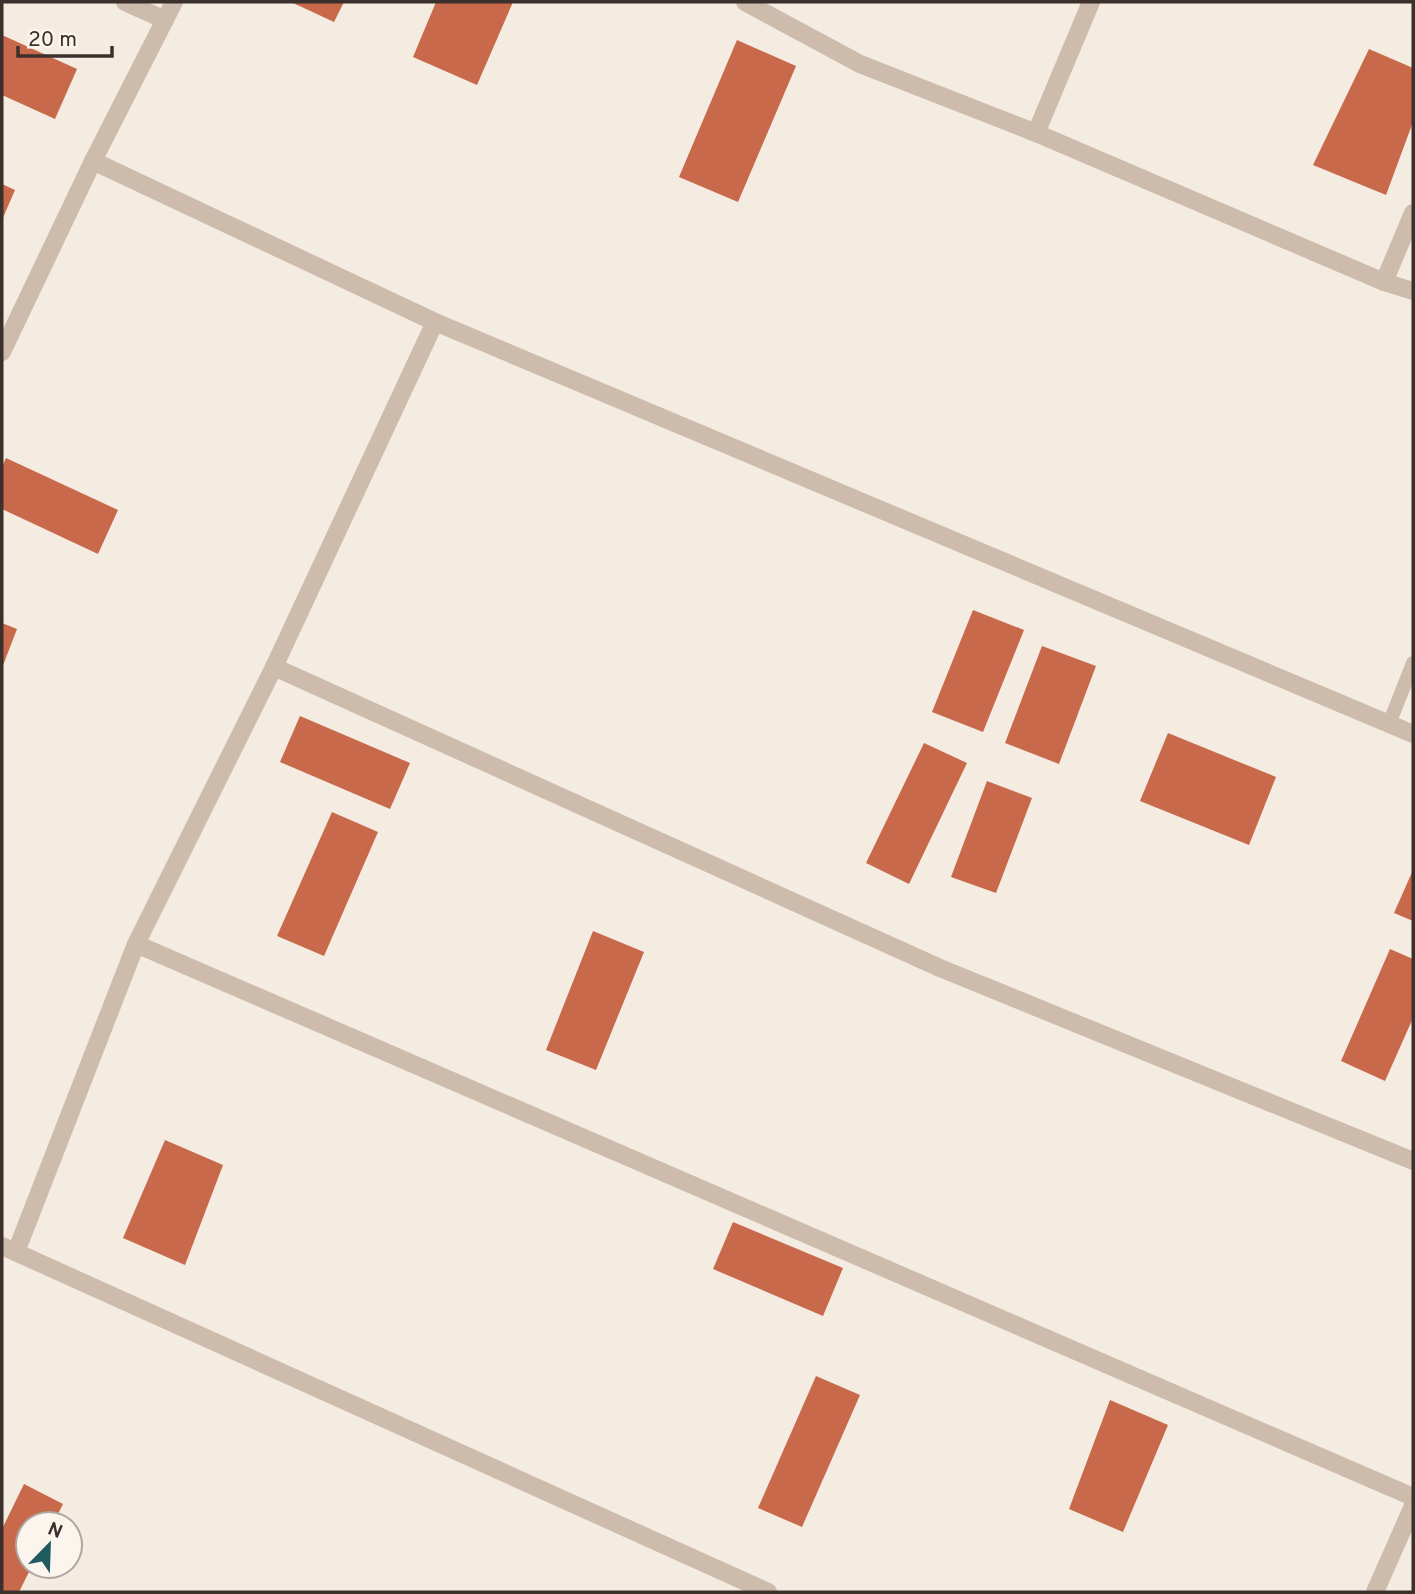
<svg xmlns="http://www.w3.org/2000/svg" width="1415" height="1594" font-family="Overpass,sans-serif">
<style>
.building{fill:#c8694b}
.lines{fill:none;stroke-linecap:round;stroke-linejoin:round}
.lane{stroke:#cdbbac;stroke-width:14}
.street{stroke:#cdbbac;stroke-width:18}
</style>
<rect width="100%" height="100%" fill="#f4ebe1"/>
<!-- building -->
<g class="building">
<polygon points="291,2 344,2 334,22"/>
<polygon points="436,2 513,2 477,85 413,57"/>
<polygon points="2,35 77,69 55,119 2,95"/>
<polygon points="737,40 796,66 738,202 679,177"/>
<polygon points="1369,49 1413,68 1413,122 1386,195 1313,165"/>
<polygon points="2,184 15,190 2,220"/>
<polygon points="6,458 118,510 98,554 2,509 2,467"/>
<polygon points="973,610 1024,630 983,732 932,712"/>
<polygon points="2,623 17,629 2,668"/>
<polygon points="1042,646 1096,666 1059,764 1005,743"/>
<polygon points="300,716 410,763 390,809 280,762"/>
<polygon points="1168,733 1276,777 1249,845 1140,801"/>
<polygon points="924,743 967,763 909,884 866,863"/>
<polygon points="987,781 1032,798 996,893 951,877"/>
<polygon points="332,812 378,832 324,956 277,936"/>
<polygon points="1413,870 1413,921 1394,913"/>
<polygon points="593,931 644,952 596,1070 546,1050"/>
<polygon points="1390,949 1413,959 1413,1018 1385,1081 1341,1061"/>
<polygon points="165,1140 223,1165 185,1265 123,1238"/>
<polygon points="733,1222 843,1268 823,1316 713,1269"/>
<polygon points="816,1376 860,1395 802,1527 758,1508"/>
<polygon points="1110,1400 1168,1425 1123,1532 1069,1509"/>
<polygon points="24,1484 63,1504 53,1524 28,1524 28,1566 32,1566 19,1592 2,1592 2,1529"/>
</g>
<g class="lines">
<!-- lane -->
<polyline class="lane" points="1389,724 1413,663"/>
<!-- street -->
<g class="street">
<polyline points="125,2 165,20"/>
<polyline points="745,2 860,64 1036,133 1384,282 1413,291"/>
<polyline points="1036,133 1091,2"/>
<polyline points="93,161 435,322 1413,734"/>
<polyline points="1384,282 1413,213"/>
<polyline points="2,352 93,161 174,2"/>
<polyline points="274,667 940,968 1413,1161"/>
<polyline points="136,944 1413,1497"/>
<polyline points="2,1246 768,1592"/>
<polyline points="16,1252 136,944 274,667 435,322"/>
<polyline points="1375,1592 1413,1506"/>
</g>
</g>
<!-- border -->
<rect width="1415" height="1594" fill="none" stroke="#3b302b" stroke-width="7"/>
<!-- north arrow -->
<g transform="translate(49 1545) rotate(23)"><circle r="33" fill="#fbf5ee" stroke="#aea6a0" stroke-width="2"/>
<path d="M0-5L12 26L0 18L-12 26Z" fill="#1f5a5e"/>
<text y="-10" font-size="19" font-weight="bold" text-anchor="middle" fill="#3b302b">N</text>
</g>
<!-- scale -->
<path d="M18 46v10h94v-10" fill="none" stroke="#3b302b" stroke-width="3.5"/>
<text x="28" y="46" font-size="21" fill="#3b302b" stroke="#fbf5ee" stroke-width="5" paint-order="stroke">20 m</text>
</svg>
